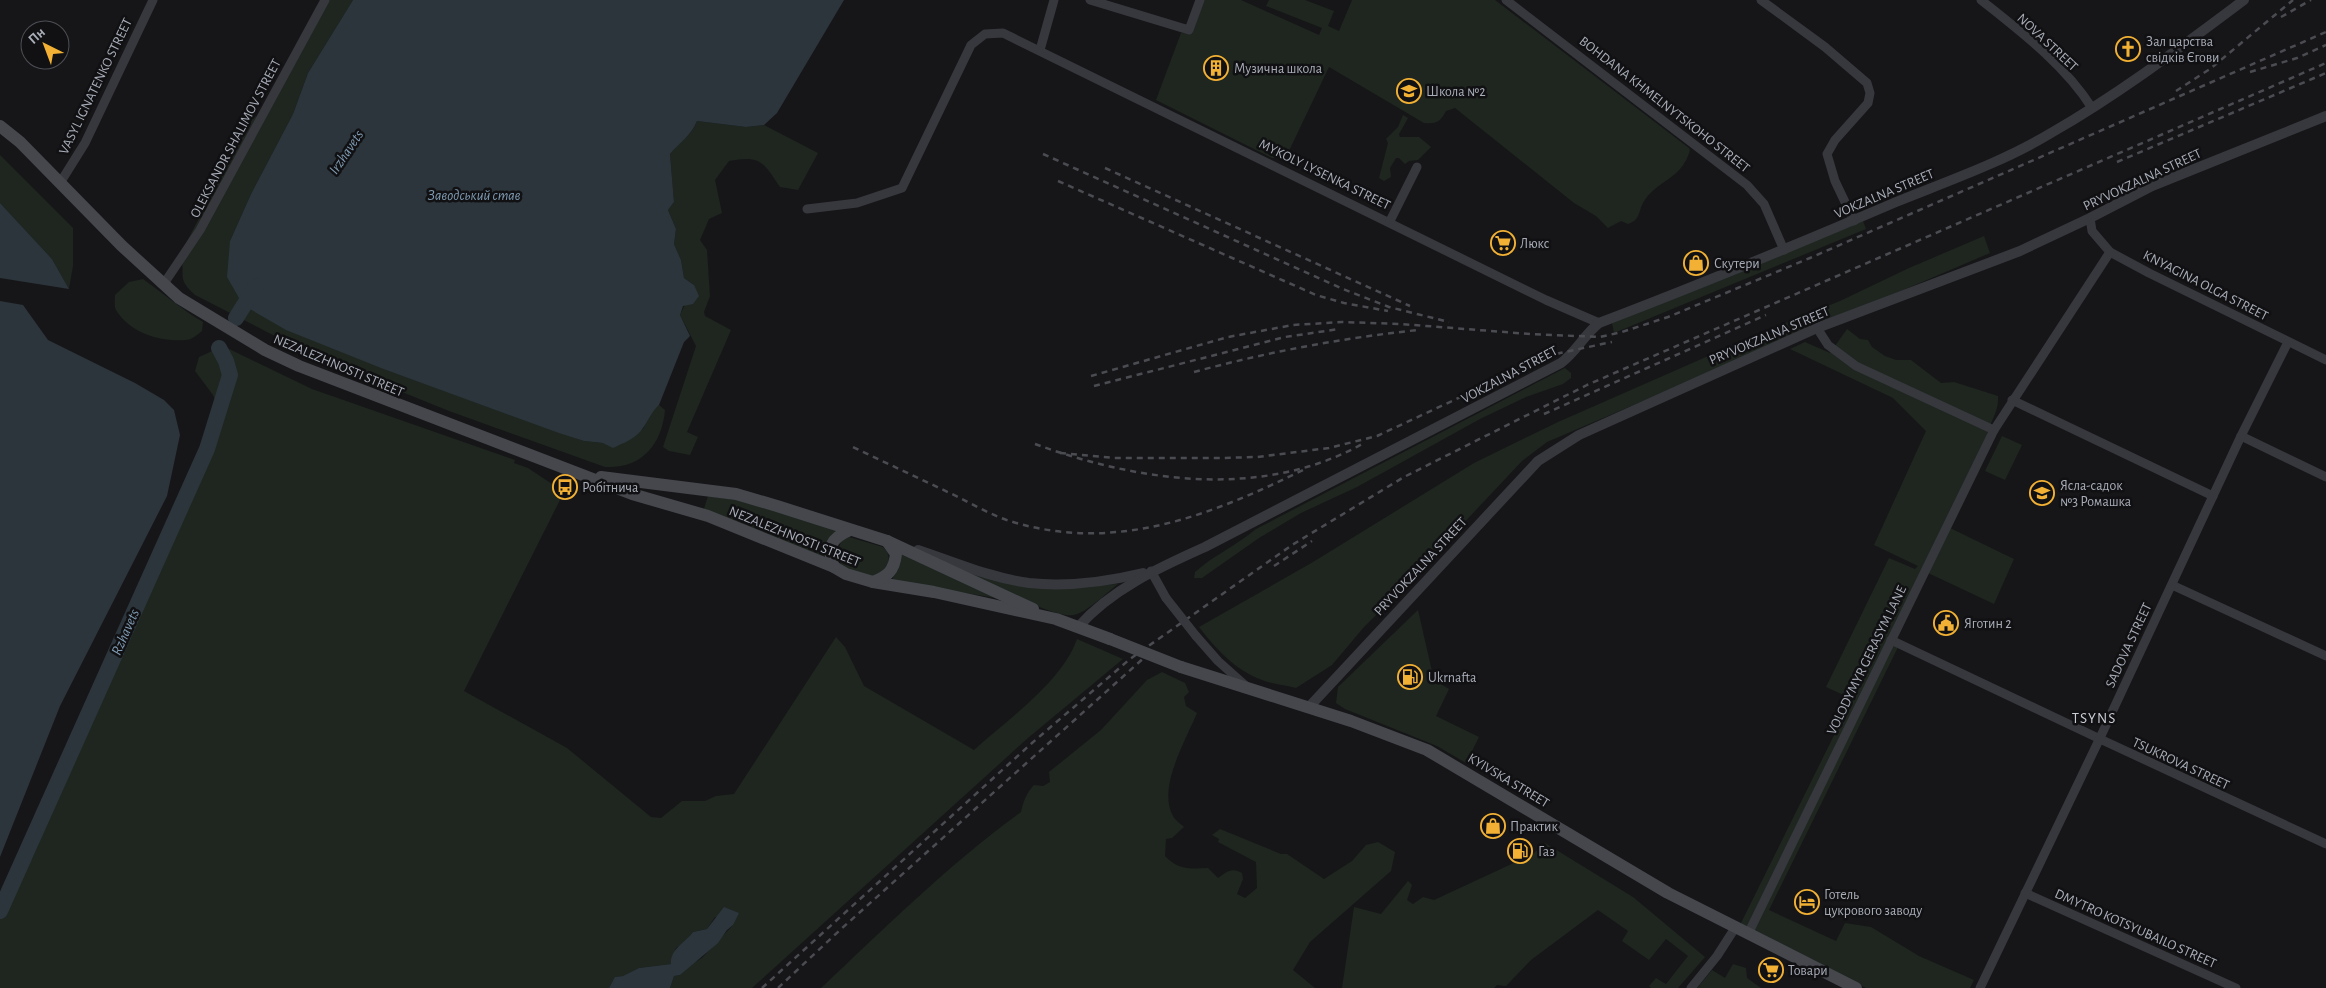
<svg xmlns="http://www.w3.org/2000/svg" width="2326" height="988" font-family="'Alegreya Sans',sans-serif">
<style>
.green{fill:#1e261f}
.water{fill:#2c353c}
.lines{fill:none;stroke-linecap:round;stroke-linejoin:round}
.river{stroke:#2c353c;stroke-width:16}
.minor{stroke:#37383d;stroke-width:9}
.tertiary{stroke:#37383d;stroke-width:10}
.secondary{stroke:#45474d;stroke-width:12}
.rail{stroke:#4a4c52;stroke-width:2.5;stroke-dasharray:6 5;stroke-linecap:butt}
.minor-bridge{stroke:#37383d;stroke-width:9}
.secondary-bridge{stroke:#45474d;stroke-width:12}
.labels{text-anchor:middle;stroke-width:5;stroke-linejoin:round;paint-order:stroke}
.poi-label{font-size:14px;fill:#a8adb8;stroke:#111113;text-anchor:start}
.street-label{font-size:14px;fill:#a8adb8;stroke:#111113}
.water-label{font-size:15px;font-style:italic;fill:#7f9bb3;stroke:#111113}
.neighbourhood-label{font-size:15px;letter-spacing:1px;fill:#c9ccd4;stroke:#111113}
</style>
<rect width="100%" height="100%" fill="#161618"/>
<!-- green -->
<g class="green">
<path d="M328 0H353L308 73 293 114 251 194 230 241 386 370 584 441 603 443 643 429 653 410 659 405 665 410C662 445 641 469 605 467L449 411 350 371 335 367 195 295C175 277 187 275 180 254L254 116 264 119Z"/>
<path d="M1204 0H1241L1319 35 1322 28 1266 6 1269 0H1305L1334 11 1328 26 1339 31 1352 0H1495L1689 148 1690 150C1682 180 1656 180 1643 203 1638 213 1640 220 1628 224L1621 221 1608 228 1596 216 1574 203 1455 108 1446 111C1440 122 1437 124 1424 123L1329 67 1287 155 1279 158H1272L1156 100 1181 33 1192 34Z"/>
<polygon points="1403,115 1408,118 1399,134 1400,137 1419,137 1431,147 1418,160 1409,161 1405,164 1399,158 1396,158 1390,168 1391,177 1384,181 1379,178 1388,143 1386,139 1398,127"/>
<path d="M697 121 746 127 764 125 818 153 798 190 780 187C763 162 761 155 729 161L715 180 722 213 709 219 700 240 707 250 710 296 704 312 705 316 731 330 687 432 698 437 690 455 669 451 663 447 696 346 680 315 694 285 684 278 681 260 674 244 676 229 668 210 674 202 670 154C679 142 692 135 697 121Z"/>
<polygon points="0,155 73,228 73,266 69,289 52,259 0,203"/>
<polygon points="1863,221 1866,229 1614,333 1612,323"/>
<path d="M1984 236 1990 253 1547 442 1522 461 1444 544 1402 583 1386 605 1364 627 1332 665 1296 688C1285 685 1272 684 1262 680 1235 670 1216 649 1199 627L1313 562 1474 463 1558 422 1756 335 1840 301 1909 268Z"/>
<path d="M143 279 190 314 203 322 202 331C197 335 192 340 185 340 160 342 130 333 116 310 114 306 115 300 115 295L129 282Z"/>
<path d="M1847 329 1860 339 1868 340 1872 347 1885 356 1896 360H1911L1941 383 1954 382 1998 396C1999 412 1991 419 1987 435L1994 439 1950 528 2014 559 1994 604 1928 573 1896 638 1901 641 1769 910 1836 941 1845 923 1871 927 1919 956 1974 980 1970 988H1866L1740 925 1852 699 1826 687 1889 558 1915 569 1918 566 1874 545 1926 431 1893 398 1790 349 1805 342 1830 353Z"/>
<path d="M223 346 312 389 515 460 514 463 528 468 564 492 464 691 567 748 651 817 661 818 682 801H705L716 796 734 794 836 637 845 647 864 686 974 750C1008 719 1062 682 1077 639L1123 659 1028 738 752 988H670L674 976 680 975 690 965 702 958 733 925 715 917 707 929 693 932 686 942 676 948 671 964 639 968 623 976 616 977 609 988H0V893L15 861 32 859 198 476 220 410 213 395 195 371 199 357Z"/>
<path d="M1565 368 1571 373V378L1563 384 1526 397 1480 419 1357 487 1301 513 1259 538 1202 578H1194L1195 572C1214 555 1237 545 1256 529Z"/>
<polygon points="2002,436 2022,445 2005,480 1985,471"/>
<polygon points="708,496 736,500 838,529 826,542 825,558 703,512"/>
<path d="M849 537 883 547C891 554 889 561 887 570L872 577C851 571 826 566 843 539Z"/>
<polygon points="900,552 1002,599 891,581 898,570"/>
<path d="M932 558 1054 587 1118 584C1105 594 1089 611 1074 615 1054 620 955 568 932 558Z"/>
<polygon points="1418,610 1434,680 1449,689 1436,716 1479,737 1466,763 1437,746 1345,709 1336,703 1338,687"/>
<path d="M1162 672 1185 683 1189 692 1184 697 1186 706 1197 713C1186 740 1157 788 1173 816 1175 820 1181 824 1184 827L1172 838 1166 839 1165 856C1178 870 1190 869 1208 868L1218 878C1227 872 1231 867 1242 873L1243 879 1237 894 1245 898 1257 888 1256 862 1218 842 1219 839 1212 835 1220 829 1281 854H1287L1324 879 1352 861 1366 845 1378 842 1395 852 1391 871 1310 942 1293 970 1315 988H821C886 927 949 864 1021 812 1023 802 1027 792 1034 785L1043 786 1050 782 1049 772 1101 730 1147 680Z"/>
<polygon points="1545,843 1633,897 1705,957 1678,988 1651,988 1649,986 1656,978 1666,984 1688,956 1666,939 1649,960 1622,941 1628,931 1598,910 1531,960 1506,986 1497,985 1494,988 1342,988 1354,907 1381,914 1408,881 1412,885 1407,900 1413,904 1423,897 1434,900 1533,854"/>
<polygon points="1733,964 1746,968 1747,978 1761,988 1697,988 1712,970 1725,978"/>
</g>
<!-- water -->
<g class="water">
<path d="M353 0H844L777 113 764 125 746 127 697 121C691 136 680 142 670 154L674 202 668 210 676 229 674 244 681 260 684 278 694 285 699 296 693 304 683 306 680 315 690 336 684 342 659 405C651 412 649 420 643 428 636 439 623 443 613 448L603 443 584 441 559 433 386 370 286 330 243 305 227 277 230 241 251 194 293 114 308 73Z"/>
<polygon points="0,203 52,259 69,289 0,278"/>
<polygon points="0,301 23,305 48,340 135,383 164,400 174,410 180,435 167,496 60,706 0,857"/>
<path d="M724 907 739 913 733 925 727 930 718 943 680 975 674 976 670 988H609L615 977 623 976 639 968 671 964C670 949 685 943 693 932L707 929Z"/>
</g>
<g class="lines">
<!-- river -->
<g class="river">
<polyline points="236,318 256,286"/>
<polyline points="0,911 207,449 230,375 226,361 219,348"/>
</g>
<!-- minor -->
<g class="minor">
<polyline points="1090,0 1189,30 1200,0"/>
<polyline points="1506,0 1747,185 1764,204 1784,250"/>
<polyline points="1761,0 1825,47 1867,83 1870,93 1868,103 1835,140 1827,154 1835,181 1854,221"/>
<path d="M1981 0C2020 31 2065 65 2092 108"/>
<polyline points="1040,50 1054,0"/>
<polyline points="60,183 85,143 153,0"/>
<polyline points="807,209 857,203 902,188 971,45 985,34 1003,33 1546,300 1599,323"/>
<polyline points="2090,218 2092,231 2110,252 2149,273 2326,360"/>
<polyline points="1390,221 1417,167"/>
<polyline points="163,285 200,230 325,0"/>
<polyline points="1817,328 1828,345 1856,366 1994,430"/>
<polyline points="2012,400 2213,496"/>
<polyline points="2241,436 2326,477"/>
<polyline points="1151,571 1166,598"/>
<polyline points="2172,585 2326,656"/>
<polyline points="1196,636 1218,661 1246,686"/>
<path d="M1891 640C2036 709 2180 777 2326 844"/>
<polyline points="2025,893 2236,988"/>
<polyline points="1748,934 1994,430 2110,252"/>
<polyline points="1691,988 1717,956 1735,928"/>
<polyline points="1980,988 2099,740 2241,436 2288,342"/>
</g>
<!-- tertiary -->
<g class="tertiary">
<path d="M918 550C954 562 991 578 1029 583 1067 587 1106 582 1143 573"/>
<path d="M1078 627C1112 589 1158 568 1205 547L1561 363C1576 352 1584 335 1599 323 1699 285 1798 244 1896 202 1948 181 2003 162 2051 133 2119 94 2181 47 2244 0"/>
<polyline points="1309,707 1538,461 1579,435 1817,328 2020,251 2090,218 2152,186 2326,116"/>
</g>
<!-- secondary -->
<g class="secondary">
<polyline points="0,126 20,142 122,246 179,298 265,350 299,366 632,494 708,516 834,567 846,574 873,582 934,592 1056,619 1110,639"/>
<polyline points="601,477 736,494 777,506 887,541 1033,609"/>
<path d="M834 567C826 548 831 538 850 530"/>
<path d="M873 582C888 576 894 571 896 554L887 541"/>
<polyline points="1181,667 1351,721 1427,750 1668,893 1856,988"/>
</g>
<!-- rail -->
<g class="rail">
<polyline points="2281,17 2311,0"/>
<polyline points="2250,72 2297,58 2326,45"/>
<polyline points="2176,91 2210,69 2293,0"/>
<polyline points="1043,154 1343,289 1389,307 1449,322"/>
<polyline points="2117,162 2326,73"/>
<polyline points="1105,168 1410,306"/>
<polyline points="1058,181 1316,295 1344,303 1388,311"/>
<path d="M1194 372C1268 352 1342 338 1418 330"/>
<polyline points="1091,376 1228,337 1293,325 1342,322 1401,324 1530,334 1600,337 1622,332 1668,317 1810,258 2326,32"/>
<polyline points="1094,386 1285,337 1339,329"/>
<polyline points="1544,414 1766,315"/>
<path d="M1035 444C1139 482 1263 500 1364 443"/>
<path d="M853 447C888 464 923 480 958 497 976 506 995 517 1013 522 1117 553 1211 515 1303 470"/>
<polyline points="1060,453 1114,458 1221,458 1257,457 1329,448 1377,436 1540,360 1560,353 1612,342"/>
<polyline points="1274,566 1312,541"/>
<polyline points="762,988 1032,743 1130,659 1292,545 1404,477 1587,385 2326,63"/>
<polyline points="778,988 840,930 1146,656"/>
</g>
<!-- minor-bridge -->
<polyline class="minor-bridge" points="1166,598 1196,636"/>
<!-- secondary-bridge -->
<polyline class="secondary-bridge" points="1110,639 1181,667"/>
</g>
<!-- icons -->
<defs>
<symbol id="church-ring" viewBox="-11 -11 22 22"><circle r="9.5" fill="#111113" stroke="#f2b134" stroke-width="1.5"/><path d="M-1.2-6h2.4v3.5h3.3v2.4h-3.3V6h-2.4V-.1h-3.3v-2.4h3.3Z" fill="#f2b134"/></symbol>
<symbol id="building-ring" viewBox="-11 -11 22 22"><circle r="9.5" fill="#111113" stroke="#f2b134" stroke-width="1.5"/><path d="M-4-6H4V6H1V3H-1V6H-4ZM-2.5-4.3h1.7v1.8h-1.7ZM.8-4.3h1.7v1.8H.8ZM-2.5-1h1.7V.8h-1.7ZM.8-1h1.7V.8H.8Z" fill="#f2b134"/></symbol>
<symbol id="school-ring" viewBox="-11 -11 22 22"><circle r="9.5" fill="#111113" stroke="#f2b134" stroke-width="1.5"/><path d="M0-5L7-2L0 1L-7-2ZM-4 1L0 2.5L4 1V4Q0 6-4 4Z" fill="#f2b134"/></symbol>
<symbol id="supermarket-ring" viewBox="-11 -11 22 22"><circle r="9.5" fill="#111113" stroke="#f2b134" stroke-width="1.5"/><path d="M-6-5.5h2.5l.6 2H6L4.5 2H-2.5L-4.4-4H-6ZM-1.5 3.2a1.3 1.3 0 1 0 .1 0ZM3 3.2a1.3 1.3 0 1 0 .1 0Z" fill="#f2b134"/></symbol>
<symbol id="shop-ring" viewBox="-11 -11 22 22"><circle r="9.5" fill="#111113" stroke="#f2b134" stroke-width="1.5"/><path d="M-5-2.5h2.3a2.7 3.5 0 0 1 5.4 0H5L5.5 6h-11ZM-1.5-2.5h3a1.5 2.3 0 0 0-3 0Z" fill="#f2b134"/></symbol>
<symbol id="bus-ring" viewBox="-11 -11 22 22"><circle r="9.5" fill="#111113" stroke="#f2b134" stroke-width="1.5"/><path d="M-5-6H5V4H4V6H2V4H-2V6H-4V4H-5ZM-3.5-4V0h7V-4ZM-3.5 1.2v1.5H-2V1.2ZM2 1.2v1.5H3.5V1.2Z" fill="#f2b134"/></symbol>
<symbol id="civic-ring" viewBox="-11 -11 22 22"><circle r="9.5" fill="#111113" stroke="#f2b134" stroke-width="1.5"/><path d="M-.6-6.5H3V-4.5H.6V-3L4-1V1h2V6H-6V1h2V-1L-.6-3ZM-1.2 2.5V6h2.4V2.5Z" fill="#f2b134"/></symbol>
<symbol id="fuel-ring" viewBox="-11 -11 22 22"><circle r="9.5" fill="#111113" stroke="#f2b134" stroke-width="1.5"/><path d="M-5.5-6h7V0h2V4h1.3V-2.5L3-4.5l.8-.8L6-3V5H2.5V1h-1V6h-7ZM-4.2-4.7v3.2H.2V-4.7Z" fill="#f2b134"/></symbol>
<symbol id="hotel-ring" viewBox="-11 -11 22 22"><circle r="9.5" fill="#111113" stroke="#f2b134" stroke-width="1.5"/><path d="M-6-4.5h1.5V1H6V5H4.5V3h-9V5H-6ZM-4 0a1.8 1.8 0 1 1 3.6 0ZM.5 0V-2.5h3Q6-2.5 6 0Z" fill="#f2b134"/></symbol>
</defs>
<g fill-rule="evenodd">
<use href="#church-ring" x="2114" y="35" width="28" height="28"/>
<use href="#building-ring" x="1202" y="54" width="28" height="28"/>
<use href="#school-ring" x="1395" y="77" width="28" height="28"/>
<use href="#supermarket-ring" x="1489" y="229" width="28" height="28"/>
<use href="#shop-ring" x="1682" y="249" width="28" height="28"/>
<use href="#bus-ring" x="551" y="473" width="28" height="28"/>
<use href="#school-ring" x="2028" y="479" width="28" height="28"/>
<use href="#civic-ring" x="1932" y="609" width="28" height="28"/>
<use href="#fuel-ring" x="1396" y="663" width="28" height="28"/>
<use href="#shop-ring" x="1479" y="812" width="28" height="28"/>
<use href="#fuel-ring" x="1506" y="837" width="28" height="28"/>
<use href="#hotel-ring" x="1793" y="888" width="28" height="28"/>
<use href="#supermarket-ring" x="1757" y="956" width="28" height="28"/>
</g>
<g class="labels">
<!-- poi labels -->
<g class="poi-label">
<text x="2146" y="46">Зал царства<tspan x="2146" dy="16">свідків Єгови</tspan></text>
<text x="1234" y="73">Музична школа</text>
<text x="1426" y="96">Школа №2</text>
<text x="1520" y="248">Люкс</text>
<text x="1714" y="268">Скутери</text>
<text x="2060" y="490">Ясла-садок<tspan x="2060" dy="16">№3 Ромашка</tspan></text>
<text x="582" y="492">Робітнича</text>
<text x="1964" y="628">Яготин 2</text>
<text x="1428" y="682">Ukrnafta</text>
<text x="1510" y="831">Практик</text>
<text x="1538" y="856">Газ</text>
<text x="1824" y="899">Готель<tspan x="1824" dy="16">цукрового заводу</tspan></text>
<text x="1788" y="975">Товари</text>
</g>
<!-- street labels -->
<g class="street-label">
<text transform="translate(2048 42) rotate(43)" y="5">NOVA STREET</text>
<text transform="translate(95 86) rotate(-64)" y="5">VASYL IGNATENKO STREET</text>
<text transform="translate(1665 104) rotate(38)" y="5">BOHDANA KHMELNYTSKOHO STREET</text>
<text transform="translate(235 138) rotate(-62)" y="5">OLEKSANDR SHALIMOV STREET</text>
<text transform="translate(1325 174) rotate(26)" y="5">MYKOLY LYSENKA STREET</text>
<text transform="translate(2142 179) rotate(-25)" y="5">PRYVOKZALNA STREET</text>
<text transform="translate(1884 193) rotate(-23)" y="5">VOKZALNA STREET</text>
<text transform="translate(2206 285) rotate(27)" y="5">KNYAGINA OLGA STREET</text>
<text transform="translate(1769 335) rotate(-23)" y="5">PRYVOKZALNA STREET</text>
<text transform="translate(339 365) rotate(23)" y="5">NEZALEZHNOSTI STREET</text>
<text transform="translate(1509 374) rotate(-28)" y="5">VOKZALNA STREET</text>
<text transform="translate(795 536) rotate(22)" y="5">NEZALEZHNOSTI STREET</text>
<text transform="translate(1420 566) rotate(-47)" y="5">PRYVOKZALNA STREET</text>
<text transform="translate(2128 645) rotate(-65)" y="5">SADOVA STREET</text>
<text transform="translate(1866 660) rotate(-64)" y="5">VOLODYMYR GERASYM LANE</text>
<text transform="translate(2181 763) rotate(25)" y="5">TSUKROVA STREET</text>
<text transform="translate(1509 780) rotate(31)" y="5">KYIVSKA STREET</text>
<text transform="translate(2136 928) rotate(24)" y="5">DMYTRO KOTSYUBAILO STREET</text>
</g>
<!-- water labels -->
<g class="water-label">
<text transform="translate(346 152) rotate(-56)" y="5">Irzhavets</text>
<text x="474" y="200">Заводський став</text>
<text transform="translate(125 632) rotate(-66)" y="5">Rzhavets</text>
</g>
<!-- neighbourhood labels -->
<g class="neighbourhood-label">
<text x="2094" y="723">TSYNS</text>
</g>
</g>
<!-- north arrow -->
<g transform="translate(45 45) rotate(318)"><circle r="24" fill="#111113" stroke="#4d4f55"/>
<path d="M0-4L9 19L0 12L-9 19Z" fill="#f2b134"/>
<text y="-8" font-size="14" font-weight="bold" text-anchor="middle" fill="#a8adb8">Пн</text>
</g>
</svg>
